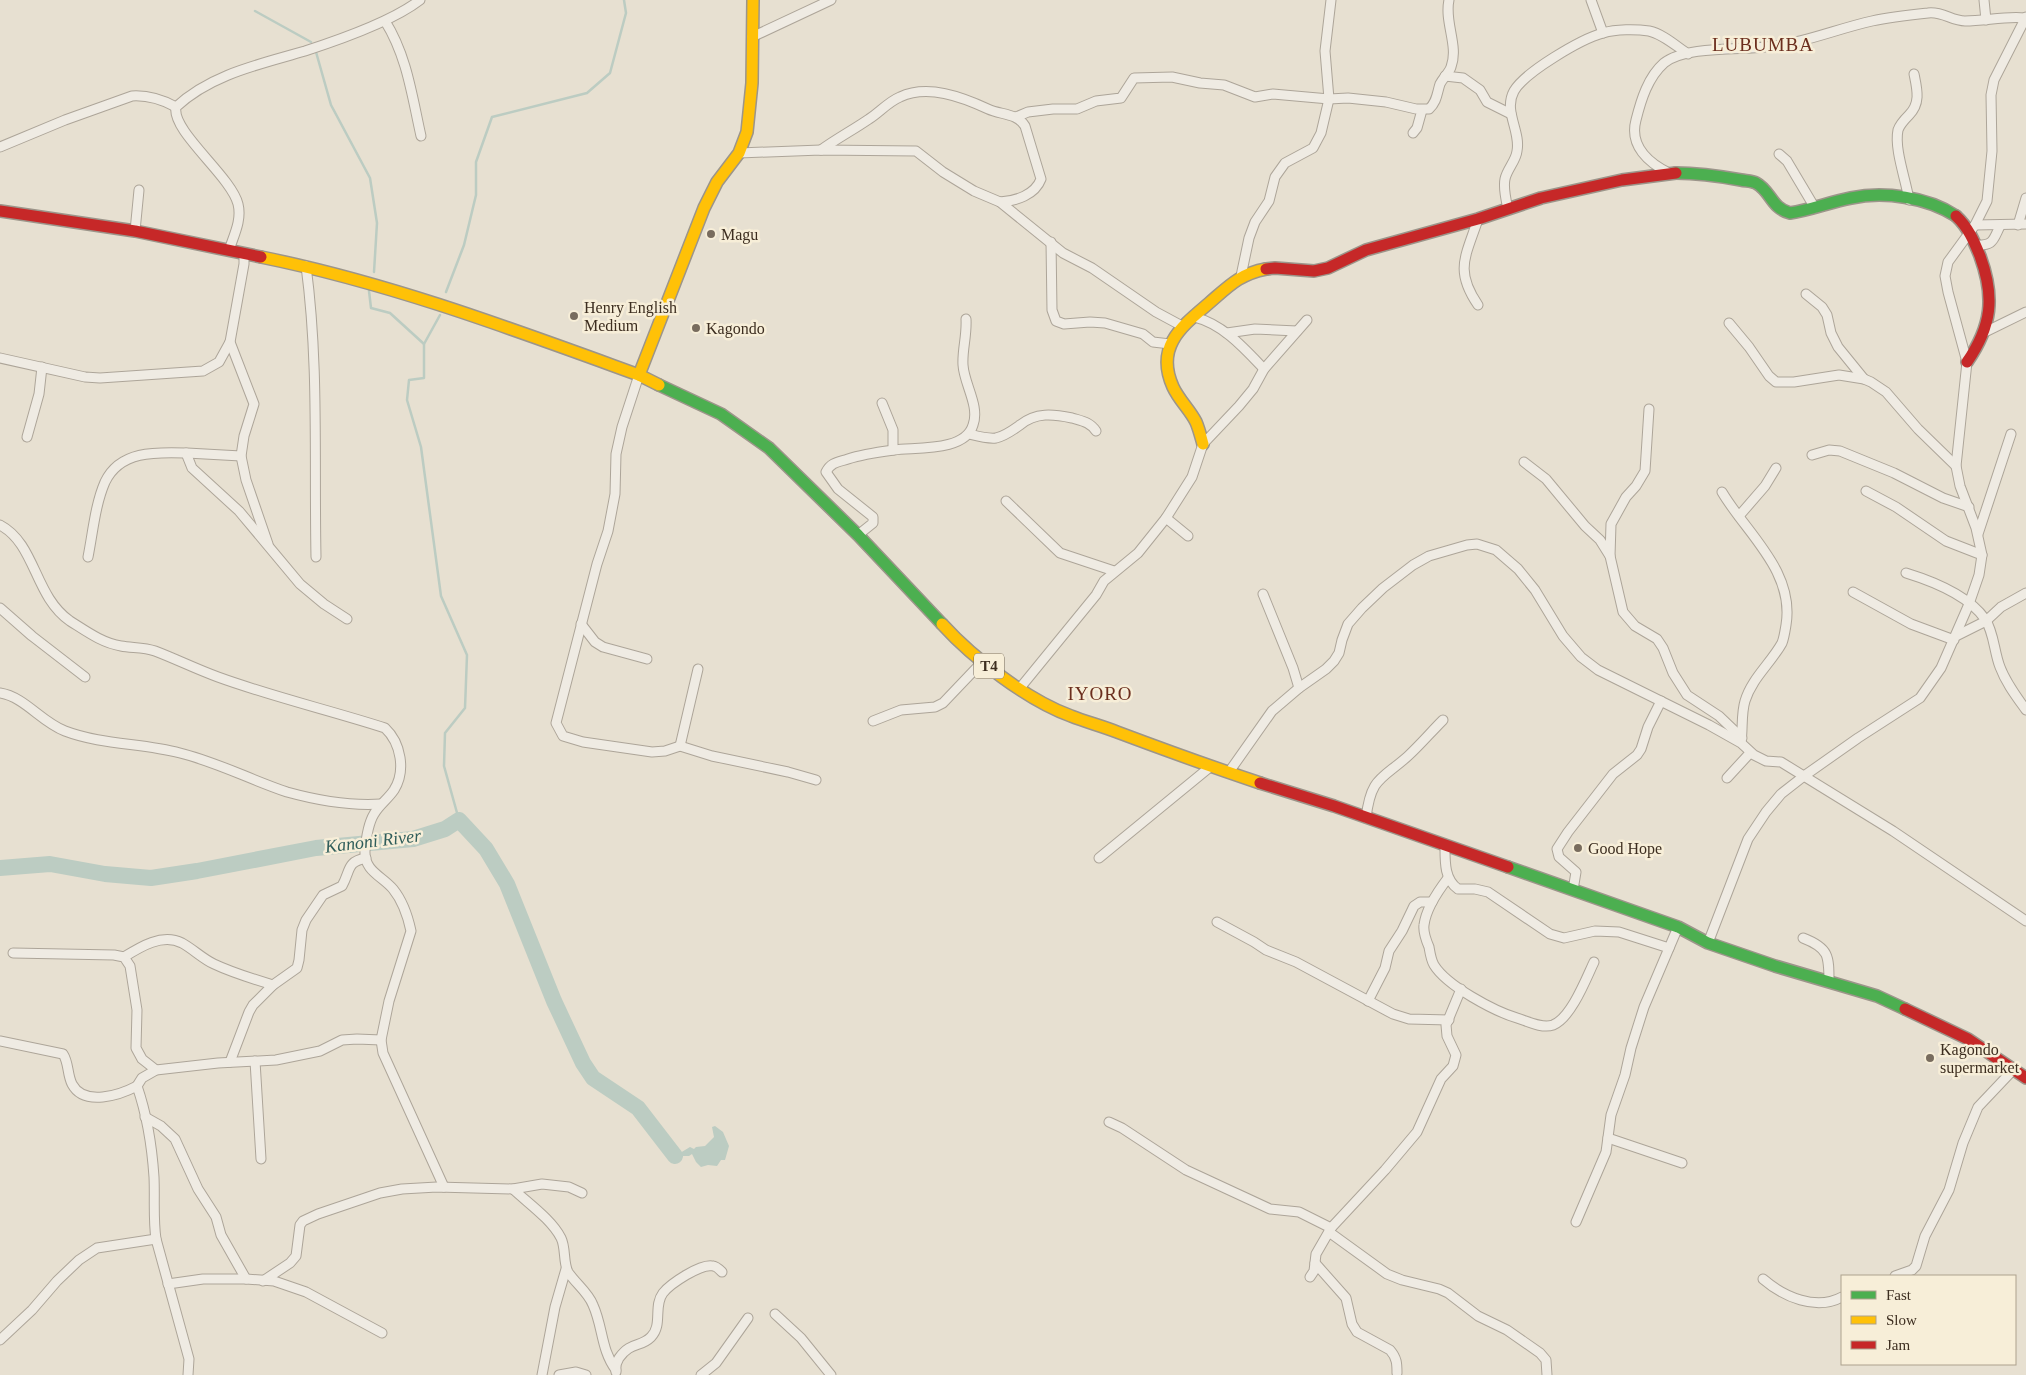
<svg xmlns="http://www.w3.org/2000/svg" width="2026" height="1375" font-family="Georgia,serif">
<style>
.water{fill:#bcccc2}
.lines{fill:none;stroke-linecap:round;stroke-linejoin:round}
.stream{stroke:#bcccc2;stroke-width:2.5}
.river{stroke:#bcccc2;stroke-width:16}
.street-casing{stroke:#ada599;stroke-width:11}
.fast-casing{stroke:#9c958a;stroke-width:14}
.slow-casing{stroke:#9c958a;stroke-width:14}
.jam-casing{stroke:#9c958a;stroke-width:14}
.street{stroke:#efebe3;stroke-width:9}
.fast{stroke:#4caf50;stroke-width:11}
.slow{stroke:#ffc107;stroke-width:11}
.jam{stroke:#c62828;stroke-width:11}
.poi-dot{fill:#786c5e;stroke:#f7eed8;stroke-width:2}
.labels{text-anchor:middle;stroke-width:5;stroke-linejoin:round;paint-order:stroke}
.shield{fill:#f7eed8;stroke:#756857;stroke-width:1}
.shield-label{font-size:15px;font-weight:bold;fill:#3d2e20}
.poi-label{font-size:16px;fill:#3d2e20;stroke:#f7eed8;text-anchor:start}
.water-label{font-size:18px;font-style:italic;fill:#2f5d5a;stroke:#f7eed8}
.quarter-label{font-size:19px;letter-spacing:1px;fill:#6b2e1e;stroke:#f7eed8}
</style>
<rect width="100%" height="100%" fill="#e7e0d1"/>
<!-- water -->
<polygon class="water" points="715,1126 723,1132 729,1146 725,1160 721,1160 717,1166 708,1165 701,1167 696,1162 692,1154 689,1156 675,1156 690,1147 694,1149 696,1147 705,1146 714,1137 712,1127"/>
<g class="lines">
<!-- stream -->
<g class="stream">
<polyline points="255,11 311,42"/>
<polyline points="316,52 331,105 370,178 377,223 374,272"/>
<polyline points="369,291 371,308 390,313 424,344"/>
<polyline points="446,292 464,245 476,195 476,162 492,117 587,93 610,73 626,13 624,0"/>
<polyline points="440,315 424,344 424,378 409,380 407,400 421,447 441,596 467,655 465,708 445,733 444,766 459,820"/>
</g>
<!-- river -->
<polyline class="river" points="0,868 50,864 105,874 151,878 197,871 316,848 413,839 445,829 459,820 486,849 507,884 554,1001 583,1063 593,1078 638,1108 675,1156"/>
<defs>
<g id="street">
<polyline points="1591,0 1603,33"/>
<polyline points="1984,0 1986,20"/>
<path d="M385 21C407 56 412 96 421 136"/>
<polyline points="752,37 831,0"/>
<polyline points="1445,76 1463,78 1480,90 1487,102 1511,114"/>
<path d="M1016 117 1028 112 1053 109H1077L1096 101 1121 98 1134 78 1172 77 1200 83 1224 85 1255 97 1273 94 1329 99 1348 98 1386 102 1416 109H1429C1437 102 1437 93 1440 84 1443 78 1449 73 1451 67 1459 46 1444 22 1449 0"/>
<polyline points="1413,133 1417,128 1422,110"/>
<path d="M0 147 65 120 132 96C148 95 163 100 176 107"/>
<path d="M821 150C836 139 853 130 869 119 880 112 888 102 900 97 928 84 962 97 988 109 1001 115 1017 113 1025 126L1041 179C1035 195 1016 201 1000 202"/>
<polyline points="739,153 821,150 916,151 943,172 974,191 1000,202 1063,253 1092,268 1156,312 1182,326"/>
<polyline points="1779,154 1787,161 1815,208"/>
<path d="M1669 173C1649 163 1629 146 1636 120 1641 100 1648 77 1664 63 1685 46 1739 50 1765 47 1802 44 1836 29 1872 21 1890 17 1909 15 1928 13 1942 11 1952 21 1965 21 1985 21 2005 16 2025 18"/>
<path d="M1909 200C1906 180 1894 149 1898 130 1900 124 1905 119 1909 115 1921 103 1917 89 1914 74"/>
<path d="M1508 209C1506 200 1503 188 1505 179 1507 169 1516 161 1517 151 1521 131 1503 111 1514 91 1525 72 1581 39 1603 33 1616 29 1636 29 1649 31 1663 34 1676 46 1688 54"/>
<path d="M1478 219C1466 256 1454 270 1478 305"/>
<polyline points="1975,225 2026,224"/>
<polyline points="2018,225 2026,198"/>
<polyline points="135,231 139,190"/>
<polyline points="1051,242 1052,310 1056,321 1064,324 1090,322 1105,323 1143,334 1153,342 1170,344"/>
<path d="M1975 245C1994 246 1993 240 2000 226"/>
<path d="M229 250C234 235 242 220 238 204 231 176 171 131 176 107 211 74 261 64 305 51 339 40 393 21 420 0"/>
<polyline points="244,254 244,264 230,342 254,404 244,436 241,456 246,480 268,544"/>
<path d="M306 266C319 363 314 460 316 557"/>
<polyline points="1241,276 1249,238 1255,222 1269,201 1275,177 1285,163 1313,148 1321,133 1329,99 1325,51 1331,0"/>
<polyline points="1806,294 1822,307 1827,315 1831,333 1838,347 1864,379"/>
<path d="M1194 317C1223 324 1244 348 1264 369"/>
<polyline points="1729,323 1749,347 1769,376 1776,382 1794,382 1839,375 1864,379 1871,382 1886,392 1918,429 1956,466"/>
<polyline points="1227,333 1255,329 1297,331"/>
<polyline points="1983,333 2026,312"/>
<polyline points="0,358 85,377 100,378 203,371 219,362 230,342"/>
<polyline points="639,375 622,427 616,454 615,494 608,531 597,564 556,723 563,736 583,742 652,752 665,751 680,746 712,756 788,772 816,780"/>
<polyline points="882,403 893,430 893,450"/>
<path d="M969 434C977 436 987 439 996 438 1005 436 1013 430 1020 425 1036 412 1053 414 1072 418 1082 421 1090 422 1096 431"/>
<polyline points="27,437 39,394 42,367"/>
<polyline points="186,453 192,468 239,511 300,584 324,604 347,619"/>
<polyline points="1812,455 1829,450 1840,451 1894,473 1943,498 1969,507"/>
<polyline points="1524,462 1546,479 1585,526 1600,540 1610,556 1623,612 1635,626 1657,639 1663,648 1673,673 1687,695 1719,716 1742,738"/>
<polyline points="1866,491 1896,507 1946,541 1982,555"/>
<path d="M1722 492C1746 533 1795 571 1786 625 1785 631 1784 638 1782 643 1771 663 1752 678 1745 701 1741 714 1743 729 1741 742"/>
<polyline points="1006,501 1060,553 1114,571"/>
<polyline points="1739,516 1765,486 1776,468"/>
<polyline points="1166,518 1188,536"/>
<path d="M0 525C36 544 34 596 70 621 86 631 102 643 121 646 132 648 144 647 155 651 176 659 196 669 218 677 273 697 329 710 385 728 401 743 406 771 394 790 388 799 379 805 374 814 368 824 366 839 365 851 364 871 382 876 393 889 402 900 408 917 411 931L389 1001 381 1040 383 1053 444 1187"/>
<polyline points="1978,534 2011,434"/>
<path d="M858 535 873 523V517L838 489 826 472C831 462 839 462 848 459 863 454 879 452 894 450 916 447 965 452 973 425 980 406 964 384 963 365 962 350 967 336 966 319"/>
<polyline points="1610,556 1611,524 1626,497 1636,486 1645,471 1649,409"/>
<path d="M88 557C93 532 95 505 105 482 120 450 157 452 187 453 205 454 223 455 241 456"/>
<path d="M1906 573C1932 581 1969 596 1985 619 1994 632 1994 652 2000 667 2006 683 2016 696 2026 710"/>
<polyline points="1853,592 1911,624 1954,640"/>
<polyline points="1263,594 1293,668 1299,688"/>
<polyline points="0,608 32,636 85,677"/>
<polyline points="581,624 595,642 603,647 647,659"/>
<polyline points="1956,636 1986,621 2001,607 2026,593"/>
<polyline points="1020,688 1096,595 1104,581 1138,553 1166,518 1192,477 1203,444 1239,406 1253,389 1264,369 1307,320"/>
<path d="M0 693C25 697 41 722 65 731 102 745 142 743 180 753 217 762 251 780 287 792 316 800 351 806 381 804"/>
<polyline points="873,721 901,710 935,707 943,703 983,661"/>
<polyline points="680,746 698,669"/>
<polyline points="1229,772 1272,711 1299,688 1326,669 1334,661 1339,653 1342,640 1348,624 1362,608 1383,588 1413,565 1429,556 1467,545 1477,544 1496,550 1518,569 1535,590 1563,636 1581,657 1598,670 1709,725 1741,743 1754,755 1766,761 1781,762 1893,831 2026,921"/>
<polyline points="1727,778 1750,753"/>
<path d="M1366 818C1371 777 1381 780 1408 756 1420 745 1431 732 1443 720"/>
<path d="M1445 845C1445 861 1444 879 1458 889H1475L1488 892 1550 934 1564 938 1595 931 1619 932 1669 948"/>
<polyline points="1099,858 1210,767"/>
<path d="M1448 878C1438 891 1426 908 1424 925 1423 932 1426 940 1429 947 1430 953 1431 960 1434 965 1447 986 1494 1011 1517 1018 1527 1021 1542 1029 1553 1025 1571 1018 1586 979 1594 962"/>
<polyline points="1573,890 1576,872 1559,857 1557,849 1568,832 1613,774 1637,755 1641,749 1648,727 1661,701"/>
<polyline points="1217,922 1254,942 1266,950 1296,962 1393,1014 1409,1019 1449,1020"/>
<path d="M1803 938C1829 948 1829 956 1829 982"/>
<polyline points="1708,943 1748,839 1766,812 1781,794 1804,776 1858,738 1920,698 1941,668 1969,604 1979,575 1982,555 1976,528 1960,486 1956,466 1967,362 1948,292 1945,276 1948,262 1975,225 1987,201 1992,151 1991,95 1994,80 2026,17"/>
<polyline points="13,953 114,955 124,957 130,966 137,1010 136,1048 142,1059 156,1070"/>
<path d="M124 957C140 947 162 933 182 943 193 949 203 959 214 964 233 973 253 979 273 985"/>
<polyline points="1368,1001 1385,968 1389,951 1402,931 1414,906 1420,902 1432,902"/>
<path d="M0 1041 63 1054C69 1063 67 1074 72 1084 84 1107 120 1095 137 1086 147 1115 152 1147 154 1177 155 1198 153 1218 156 1239L189 1359 188 1375"/>
<polyline points="255,1061 261,1159"/>
<path d="M230 1062 249 1012 253 1005 273 985 297 968 299 960 302 930 306 920 323 895 342 886C351 870 346 862 366 858"/>
<polyline points="137,1086 142,1078 156,1070 218,1063 276,1060 320,1051 342,1040 357,1039 381,1040"/>
<polyline points="145,1117 161,1126 175,1139 198,1189 216,1217 221,1235 246,1279"/>
<polyline points="1109,1122 1122,1128 1186,1170 1270,1209 1299,1212 1331,1228"/>
<polyline points="1608,1138 1682,1163"/>
<path d="M513 1189C529 1204 551 1219 561 1238 566 1248 563 1262 568 1272 576 1284 588 1292 593 1305 603 1327 601 1350 616 1370"/>
<polyline points="1576,1222 1606,1152 1611,1115 1625,1075 1631,1048 1644,1007 1678,927"/>
<polyline points="1329,1232 1387,1274 1402,1280 1439,1289 1448,1293 1478,1316 1507,1330 1540,1353 1546,1360 1547,1375"/>
<path d="M1315 1263 1346 1298 1352 1324 1357 1332 1390 1350C1397 1358 1397 1364 1397 1373"/>
<polyline points="1895,1276 1912,1270 1916,1266 1925,1236 1949,1190 1963,1143 1978,1107 2014,1069"/>
<polyline points="1310,1277 1314,1271 1316,1254 1331,1228 1385,1170 1417,1132 1441,1079 1453,1066 1456,1055 1447,1036 1446,1025 1461,989"/>
<path d="M1763 1279C1784 1297 1816 1311 1842 1297"/>
<polyline points="263,1281 290,1263 296,1256 300,1225 303,1221 318,1214 380,1193 402,1189 437,1187 513,1189 542,1184 569,1187 582,1193"/>
<polyline points="168,1284 203,1279 246,1279 274,1281 306,1292 382,1333"/>
<polyline points="775,1314 801,1338 831,1375"/>
<polyline points="0,1340 32,1310 57,1281 79,1260 97,1248 156,1239"/>
<path d="M616 1372C615 1366 616 1363 619 1358 631 1341 640 1348 651 1337 663 1325 653 1306 663 1293 670 1284 701 1263 713 1266 716 1266 720 1270 722 1272"/>
<polyline points="542,1375 555,1307 566,1269"/>
<polyline points="559,1375 576,1372 586,1375"/>
<polyline points="701,1375 716,1363 748,1318"/>
</g>
<g id="fast">
<path d="M1676 173C1699 173 1719 176 1741 180 1746 181 1752 181 1756 183 1771 191 1771 208 1790 213 1811 210 1830 202 1851 198 1884 191 1927 197 1956 216"/>
<polyline points="659,385 721,414 769,448 858,535 942,624"/>
<polyline points="1508,867 1678,927 1708,943 1775,966 1877,996 1905,1009"/>
</g>
<g id="slow">
<path d="M261 257C390 283 515 330 639 375L659 385"/>
<polyline points="639,375 704,208 717,182 739,153 747,132 752,83 753,0"/>
<path d="M1203 444C1201 437 1199 429 1196 422 1190 410 1179 400 1173 387 1155 347 1181 327 1208 304 1228 287 1239 274 1266 269"/>
<path d="M942 624C973 658 1027 700 1071 716 1086 722 1102 726 1117 732 1165 750 1212 767 1260 783"/>
</g>
<g id="jam">
<polyline points="0,211 135,231 261,257"/>
<path d="M1956 216C1968 227 1974 241 1980 256 1995 297 1992 326 1967 362"/>
<polyline points="1266,269 1275,268 1314,271 1328,268 1366,250 1478,219 1541,198 1622,180 1676,173"/>
<polyline points="1260,783 1334,806 1508,867"/>
<polyline points="1905,1009 1968,1039 2026,1078"/>
</g>
</defs>
<!-- street casing -->
<use href="#street" class="street-casing"/>
<!-- fast casing -->
<use href="#fast" class="fast-casing"/>
<!-- slow casing -->
<use href="#slow" class="slow-casing"/>
<!-- jam casing -->
<use href="#jam" class="jam-casing"/>
<!-- street -->
<use href="#street" class="street"/>
<!-- fast -->
<use href="#fast" class="fast"/>
<!-- slow -->
<use href="#slow" class="slow"/>
<!-- jam -->
<use href="#jam" class="jam"/>
</g>
<!-- markers -->
<g class="poi-dot">
<circle cx="711" cy="234" r="5"/>
<circle cx="574" cy="316" r="5"/>
<circle cx="696" cy="328" r="5"/>
<circle cx="1578" cy="848" r="5"/>
<circle cx="1930" cy="1058" r="5"/>
</g>
<g class="labels">
<!-- shield labels -->
<rect class="shield" x="974" y="653.5" width="30" height="25" rx="4"/>
<g class="shield-label">
<text x="989" y="671">T4</text>
</g>
<!-- poi labels -->
<g class="poi-label">
<text x="721" y="240">Magu</text>
<text x="584" y="313">Henry English<tspan x="584" dy="18">Medium</tspan></text>
<text x="706" y="334">Kagondo</text>
<text x="1588" y="854">Good Hope</text>
<text x="1940" y="1055">Kagondo<tspan x="1940" dy="18">supermarket</tspan></text>
</g>
<!-- water labels -->
<g class="water-label">
<text transform="translate(373 841) rotate(-7)" y="6">Kanoni River</text>
</g>
<!-- quarter labels -->
<g class="quarter-label">
<text x="1763" y="51">LUBUMBA</text>
<text x="1100" y="700">IYORO</text>
</g>
</g>
<!-- legend -->
<rect x="1841" y="1275" width="175" height="90" fill="#f7eed8" stroke="#ada18e"/>
<rect x="1851" y="1291" width="25" height="8" fill="#4caf50" stroke="#ada18e"/>
<text x="1886" y="1300" font-size="15" fill="#3d2e20">Fast</text>
<rect x="1851" y="1316" width="25" height="8" fill="#ffc107" stroke="#ada18e"/>
<text x="1886" y="1325" font-size="15" fill="#3d2e20">Slow</text>
<rect x="1851" y="1341" width="25" height="8" fill="#c62828" stroke="#ada18e"/>
<text x="1886" y="1350" font-size="15" fill="#3d2e20">Jam</text>
</svg>
